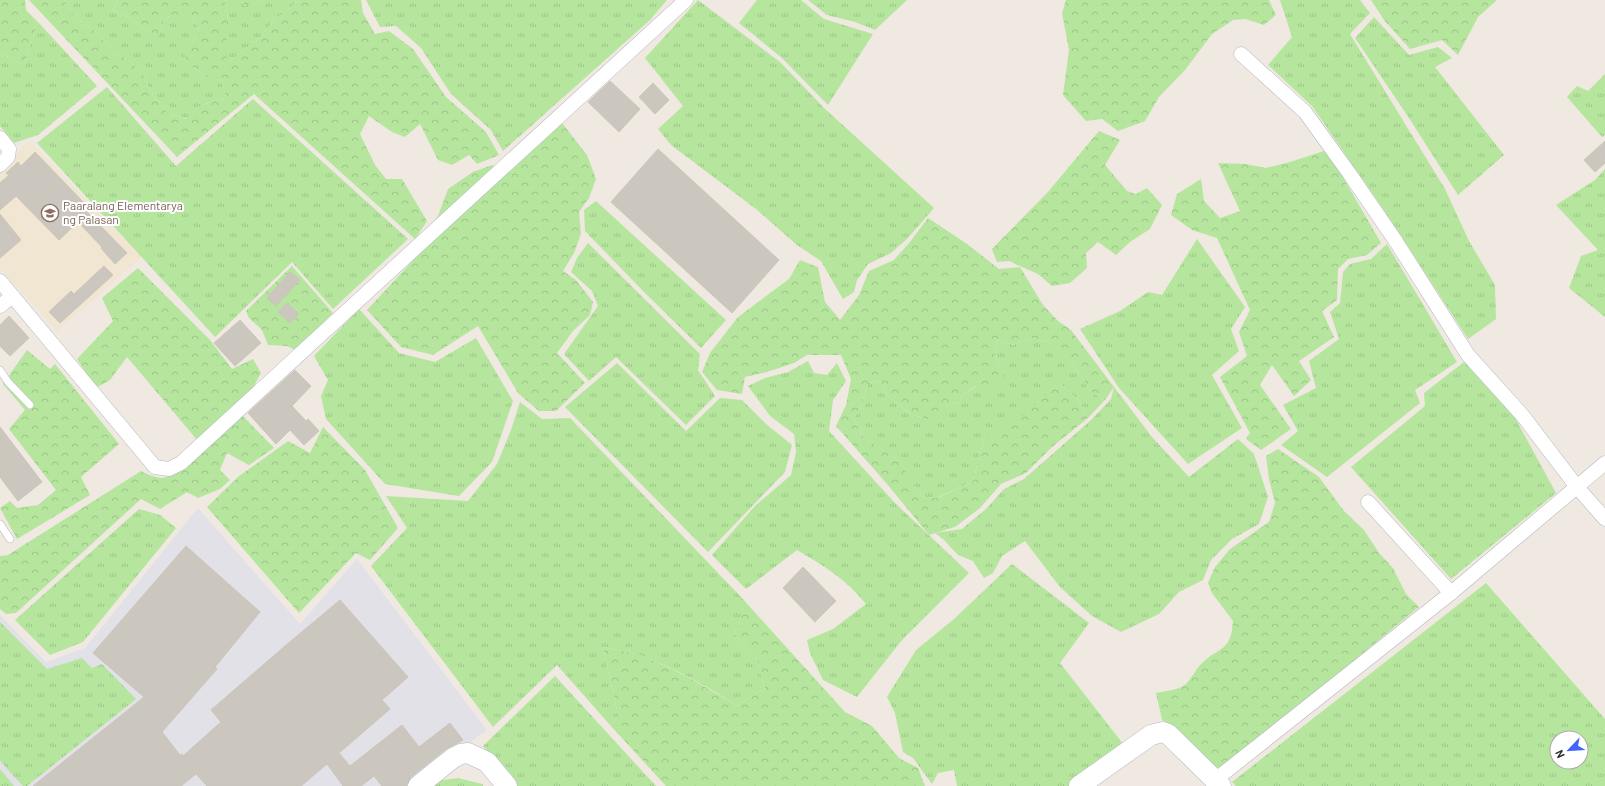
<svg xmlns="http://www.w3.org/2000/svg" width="1605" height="786" font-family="Barlow,sans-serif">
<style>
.industrial{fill:#e3e1e8}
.education{fill:#f0e6d1}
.grass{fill:url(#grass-tufts);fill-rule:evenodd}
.forest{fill:url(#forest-crowns)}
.building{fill:#cbc7bf;stroke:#cbc5ba}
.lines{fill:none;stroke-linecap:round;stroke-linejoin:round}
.lane-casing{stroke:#b4b7c1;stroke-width:8}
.street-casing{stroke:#b4b7c1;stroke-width:15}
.secondary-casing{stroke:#b4b7c1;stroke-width:21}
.lane{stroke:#fff;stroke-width:7}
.street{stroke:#fff;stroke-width:14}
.secondary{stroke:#fff;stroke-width:20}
.labels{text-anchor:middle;stroke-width:4;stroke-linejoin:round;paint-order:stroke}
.education-label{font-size:12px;fill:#785e54;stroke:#fff;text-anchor:start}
</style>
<defs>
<pattern id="grass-tufts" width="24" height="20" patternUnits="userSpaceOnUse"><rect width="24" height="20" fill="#b6e59e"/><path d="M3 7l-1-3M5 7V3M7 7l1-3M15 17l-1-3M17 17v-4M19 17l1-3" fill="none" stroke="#9dc588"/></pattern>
<pattern id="forest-crowns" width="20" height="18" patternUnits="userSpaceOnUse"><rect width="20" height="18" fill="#b6e59e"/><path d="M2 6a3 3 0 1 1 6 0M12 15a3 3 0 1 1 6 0" fill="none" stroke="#9dc588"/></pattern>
</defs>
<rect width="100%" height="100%" fill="#efe9e1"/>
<!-- industrial -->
<polygon class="industrial" points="198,508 300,624 357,559 487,730 412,786 0,786 0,615 46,662 85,648"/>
<!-- education -->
<polygon class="education" points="29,141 142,257 57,331 0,268 0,169"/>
<!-- grass -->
<g class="grass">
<polygon points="64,0 118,0 113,10 132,19 144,29 158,36 164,20 174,14 192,17 199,29 193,42 190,65 210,78 229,25 225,0 243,0 244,6 251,6 263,0 300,0 276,19 256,41 231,60 221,77 226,98 201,105 187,119 167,113 150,90 144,76 129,60 114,52 95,31 76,19"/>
<polygon points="366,0 667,0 650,20 503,151 491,130 451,94 421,48 396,26 380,27"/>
<polygon points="698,0 780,62 824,108 934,208 907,239 891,253 868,264 857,280 854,292 843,299 821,261 797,245 756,209 671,145 658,129 683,106 645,58"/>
<polygon points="757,0 801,0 824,19 873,34 828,105 782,58 739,23"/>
<polygon points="808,0 907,0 875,30 855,22 827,15"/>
<polygon points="1280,0 1360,0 1370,13 1350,34 1445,189 1469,241 1495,285 1496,319 1468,339 1394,225 1312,106 1268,65 1292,37"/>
<polygon points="1374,17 1409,55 1438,47 1452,58 1435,67 1504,155 1458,195 1409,118 1355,38"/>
<polygon points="38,22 97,86 38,135 14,143 0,126 0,52 24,66"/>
<polygon points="1605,74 1605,135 1602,137 1567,97 1577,86 1588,91"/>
<polygon points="107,87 176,166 253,99 408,239 333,309 292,262 215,337 37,143"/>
<polygon points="1605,169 1605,317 1569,288 1581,256 1598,250 1556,205 1595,180"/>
<polygon points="596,201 726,320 701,348 644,292 585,231 584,210"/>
<polygon points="1197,239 1245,307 1231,329 1239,351 1212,375 1242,428 1188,464 1119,388 1080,329 1120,311 1148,292 1162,295"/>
<polygon points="588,243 700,354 698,370 715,396 686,425 616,357 589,381 564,354 598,306 592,291 571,272 577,258"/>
<polygon points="1387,244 1457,362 1415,390 1420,403 1327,477 1281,445 1298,431 1283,405 1316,388 1309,361 1339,339 1330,312 1340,303 1343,272 1350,264 1371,259"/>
<polygon points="359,309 399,353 435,362 476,338 513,401 492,462 459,496 385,484 326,419 321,396 328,380 314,356"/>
<polygon points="1031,338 1050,342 1073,363 1090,391 1105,400 1088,418 1080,402 1060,383 1017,421 984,439 973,481 937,498 924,497 912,483 900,461 864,438 853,419 860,409 868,383 880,381 888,396 911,414 932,421 945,406 960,402 961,396 977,386 1004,374 994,352 998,339 1013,345"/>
<path d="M808 361 814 373 827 375 837 363 846 381 833 400 829 431 896 504 969 573 902 640 857 697 823 680 810 653 807 640 833 629 866 604C847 580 823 565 797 550L746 589 712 555 755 506 791 475 796 452 794 434 770 416 748 386 765 378 788 372Z"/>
<polygon points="1464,362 1514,416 1556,493 1451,579 1351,467 1425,406 1424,393"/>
<polygon points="617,363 686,431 720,398 742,400 766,424 792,445 785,472 708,552 565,407"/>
<polygon points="1114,387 1152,437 1189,477 1238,439 1254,454 1268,497 1259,524 1232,539 1211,560 1203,580 1179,592 1159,614 1121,632 1092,616 1060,587 1025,541 1002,556 993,573 984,578 973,561 958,555 943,539 935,533 962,529 986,509 1004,489 1024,479 1090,421 1111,399"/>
<path d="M520 402 542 419 570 418 741 597V618L734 634 756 657 765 688 737 706C707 686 676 669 642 656 630 652 616 650 603 647L618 715 610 725 557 665 493 727 371 566 407 528 386 496 468 501 497 464 511 430Z"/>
<polygon points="139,509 160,515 176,528 83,642 50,655 15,620"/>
<polygon points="1012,564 1089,623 1060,663 1124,745 1069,786 957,786 954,770 938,773 932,784 913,758 903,752 895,713 887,697 916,650 954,619"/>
<path d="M1486 583 1605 719V786H1236L1232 782ZM1557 738H1581V762H1557Z"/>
<polygon points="0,622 47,669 82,658 92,668 102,664 136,699 27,786 23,786 0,761"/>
<polygon points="555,676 656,786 517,786 483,746"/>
<polygon points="0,769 14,786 0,786"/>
<polygon points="458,778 482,784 483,786 429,786 435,781"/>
</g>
<!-- forest -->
<g class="forest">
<polygon points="0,0 25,0 26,10 38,22 24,66 0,52"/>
<polygon points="29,0 64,0 76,19 95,31 114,52 129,60 144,76 150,90 167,113 186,119 201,105 226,98 221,77 227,66 210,78 190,65 182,50 193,42 199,29 192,17 183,21 174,14 164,20 158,36 144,29 132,19 113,10 118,0 225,0 229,25 225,46 228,64 231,60 256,41 276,19 300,0 361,0 363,13 375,34 389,31 413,49 446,97 486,132 499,155 477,164 469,155 452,165 438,160 420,124 405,137 392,132 369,116 360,134 375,165 386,179 402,179 427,221 415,239 254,94 177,157"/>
<polygon points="243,0 263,0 251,6 244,6"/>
<polygon points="1066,0 1269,0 1276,15 1264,25 1245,19 1233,20 1212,34 1185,70 1159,97 1145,121 1118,131 1102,119 1086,121 1063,95 1069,50 1062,13"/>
<polygon points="1371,0 1497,0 1478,17 1458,55 1442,40 1410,49 1384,20"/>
<polygon points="562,123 587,155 596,179 589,198 579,212 581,234 574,253 563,271 576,280 593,302 590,315 573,331 557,353 585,383 556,411 539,411 518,393 478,326 433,355 401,347 367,310 421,252 425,233 438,216 448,189 473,172 492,165 508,171"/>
<polygon points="1099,131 1120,140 1105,165 1127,191 1136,194 1147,188 1162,205 1150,229 1130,242 1116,255 1098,242 1086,253 1087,268 1070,283 1052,286 1038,274 1009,261 997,262 992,249 1047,193"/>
<polygon points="1327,150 1381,243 1367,255 1348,259 1338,269 1337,300 1322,311 1334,337 1299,361 1311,380 1294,396 1272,365 1260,385 1291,429 1261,450 1246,439 1250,433 1220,377 1247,356 1239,332 1250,310 1217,238 1192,230 1171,215 1177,194 1201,179 1204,201 1220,218 1240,211 1218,163 1245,164 1266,168 1290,162"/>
<polygon points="928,218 967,244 999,269 1020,267 1043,305 1058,321 1071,330 1114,387 1105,400 1090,391 1073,363 1050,342 1031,338 1013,345 998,339 994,352 1004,374 999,388 984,392 976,386 961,396 960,402 945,406 940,419 932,421 911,414 888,396 880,381 868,383 860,409 853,419 864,438 900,461 912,483 924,497 938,498 973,481 984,439 1017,420 1060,383 1080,402 1088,418 1052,447 1026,473 1001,484 980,508 955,527 929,535 887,484 836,426 846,405 851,379 841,355 807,355 794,363 767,372 745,377 742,394 717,390 702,372 710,353 738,317 789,279 800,260 818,267 825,302 840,320 859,295 869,271 894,260 910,242"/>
<polygon points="292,266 333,313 296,350 287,346 268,345 262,330 249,318 246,311"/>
<polygon points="138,268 210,340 232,369 253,359 261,373 249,395 198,441 127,357 110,380 96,388 77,359 113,321 102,298"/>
<polygon points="27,350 50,369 55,364 119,444 81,477 90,495 17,539 0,508 10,501 17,508 38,505 56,490 9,429 25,410 3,384"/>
<path d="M241 414 274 448 249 465 227 453 220 470 230 480 220 489 198 498 187 492 160 509 141 499 16 613 6 614 0 609V556L8 555 141 471C147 474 155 478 162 478 185 475 224 431 241 414Z"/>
<polygon points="323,427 365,470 398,528 370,560 356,553 299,613 207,507 238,477 288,441 310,453"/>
<path d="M1278 449 1319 477 1344 511 1364 530 1379 553 1393 568 1406 594 1419 607 1218 772 1173 726 1162 720 1156 693C1166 691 1179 690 1186 684 1192 678 1196 669 1201 664 1219 646 1231 653 1233 621L1212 593 1208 583 1215 567 1230 549 1269 522 1275 503 1269 479 1266 456Z"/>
<path d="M741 597 845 712 872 726 899 758 918 768 925 786H666L610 725 618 715 603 647C616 650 630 652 642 656 676 669 706 687 737 706L765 688 756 657 734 634 741 618Z"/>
</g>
<!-- building -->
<g class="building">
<polygon points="610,81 640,109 619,132 588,102"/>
<polygon points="653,83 669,100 655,114 639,97"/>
<polygon points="1605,141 1605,163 1595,172 1584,160"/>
<polygon points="658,149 779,260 732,313 611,202"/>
<polygon points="35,152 89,208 86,211 127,253 115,264 101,248 102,247 78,222 59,240 16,196 0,210 0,183 9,175 6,173 18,162 21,166"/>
<polygon points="0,214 21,240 0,258"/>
<polygon points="104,266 113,275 60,323 49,312 71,291 74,294"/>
<polygon points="290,272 300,280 276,306 267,298"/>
<polygon points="287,303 299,314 290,323 278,312"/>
<polygon points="9,316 29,338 10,356 0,346 0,325"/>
<polygon points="240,320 261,343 235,366 214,343"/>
<polygon points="295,370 311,386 292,406 306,421 308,419 319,431 304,445 290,430 276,444 248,413"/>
<polygon points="0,427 42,482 18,501 0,477"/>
<polygon points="186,546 260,612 215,667 217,669 162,732 180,755 182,754 183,756 221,722 211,710 285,646 340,600 408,677 382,700 390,709 339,753 350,766 402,725 419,747 450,723 463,740 446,749 411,777 406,786 382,786 374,776 361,786 343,786 327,764 301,786 207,786 196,774 181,786 33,786 144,697 93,653"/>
<polygon points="803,567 836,601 815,622 783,588"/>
</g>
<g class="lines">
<defs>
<g id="lane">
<polyline points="0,370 8,382 30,405"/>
<polyline points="0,524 10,539"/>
</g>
<g id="street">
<polyline points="1241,54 1305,112 1349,173 1395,240 1468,355 1523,416 1577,487 1605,519"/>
<polyline points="0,138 9,149 8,157 0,165"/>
<polyline points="0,281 155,467 169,469 181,463 686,0"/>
<polyline points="0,306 12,296"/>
<polyline points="1368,502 1451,593"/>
<polyline points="1215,780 1451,593 1605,463"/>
</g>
<g id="secondary">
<polyline points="418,786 453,758 461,754 468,753 487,762 507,786"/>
<polyline points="1079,786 1151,735 1163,732 1168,734 1221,786"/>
</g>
</defs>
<!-- lane casing -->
<use href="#lane" class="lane-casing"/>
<!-- street casing -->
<use href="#street" class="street-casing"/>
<!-- secondary casing -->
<use href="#secondary" class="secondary-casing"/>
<!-- lane -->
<use href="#lane" class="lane"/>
<!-- street -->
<use href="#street" class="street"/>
<!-- secondary -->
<use href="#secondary" class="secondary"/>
</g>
<!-- icons -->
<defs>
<symbol id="school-ring" viewBox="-11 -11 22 22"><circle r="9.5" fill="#fff" stroke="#8d6e63" stroke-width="1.5"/><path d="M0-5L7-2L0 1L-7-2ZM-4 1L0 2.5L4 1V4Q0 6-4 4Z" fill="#8d6e63"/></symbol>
</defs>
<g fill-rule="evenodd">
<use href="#school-ring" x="40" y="203" width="20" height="20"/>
</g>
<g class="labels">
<!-- education labels -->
<g class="education-label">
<text x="63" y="210">Paaralang Elementarya<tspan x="63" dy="14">ng Palasan</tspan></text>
</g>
</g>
<!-- north arrow -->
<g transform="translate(1569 750) rotate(245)"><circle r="19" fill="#ffffff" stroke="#ababab"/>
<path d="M0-3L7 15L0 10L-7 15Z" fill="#4264fb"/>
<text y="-6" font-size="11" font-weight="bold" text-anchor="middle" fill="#2e2e2e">N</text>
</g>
</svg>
